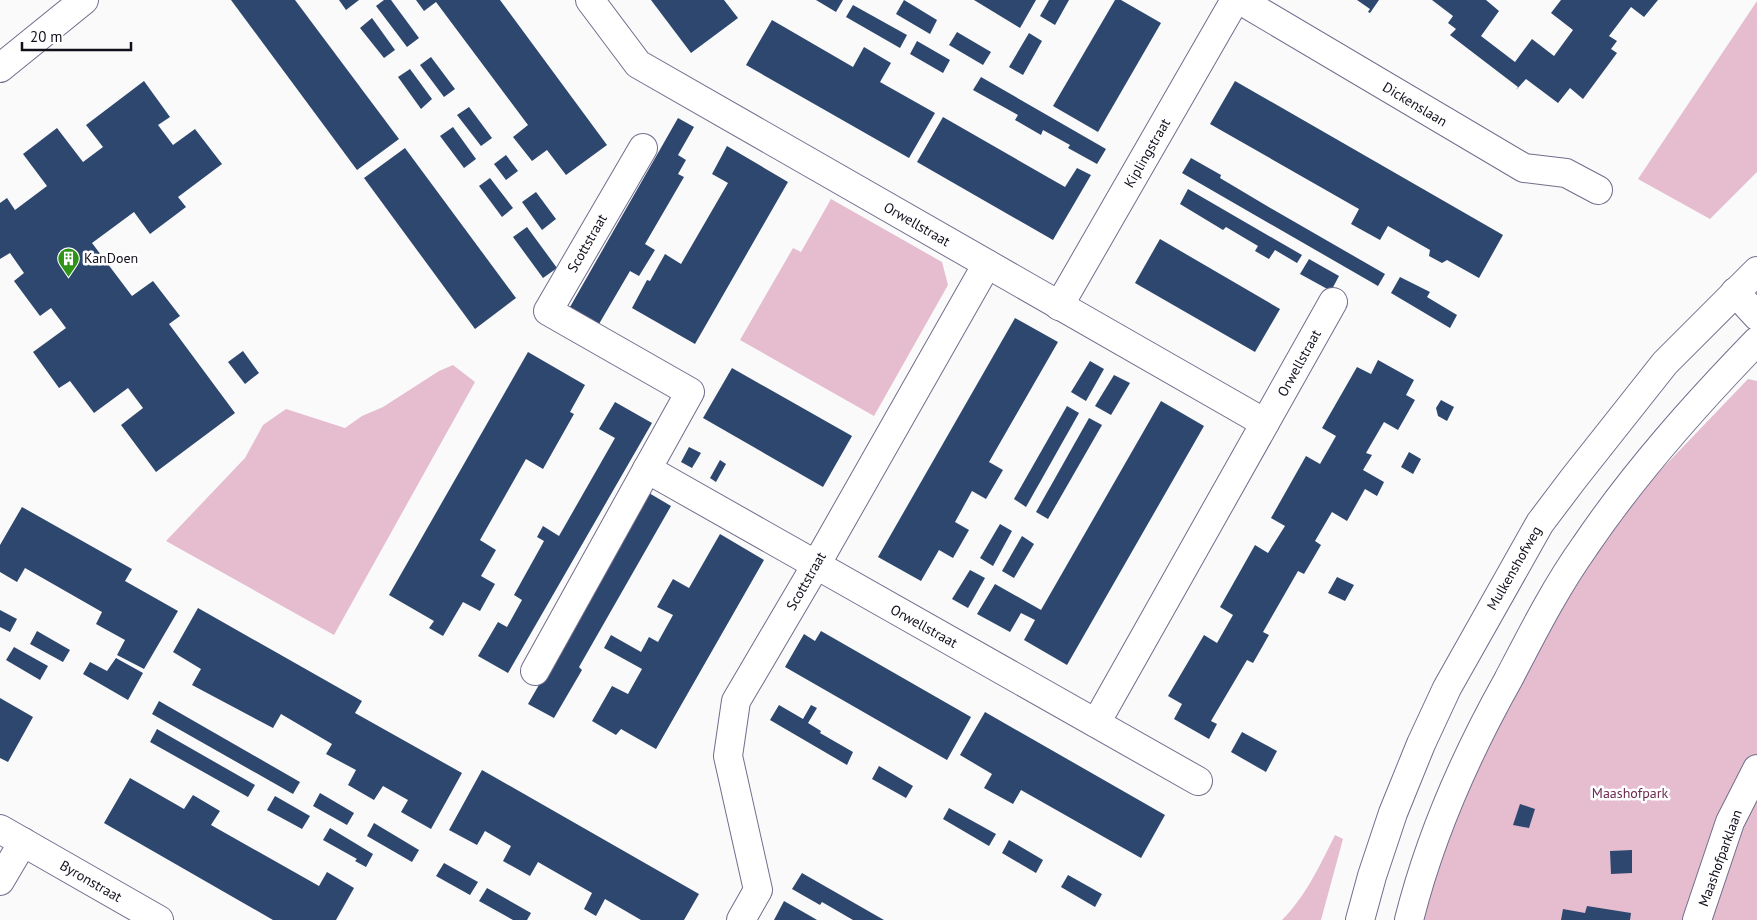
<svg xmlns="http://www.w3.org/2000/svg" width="1757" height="920" font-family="'PT Sans',sans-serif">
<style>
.green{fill:#e5bdcf}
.building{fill:#2e476e}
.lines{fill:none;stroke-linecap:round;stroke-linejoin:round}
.street-casing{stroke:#716e8d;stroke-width:30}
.secondary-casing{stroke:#716e8d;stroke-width:30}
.street{stroke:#fff;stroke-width:28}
.secondary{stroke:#fff;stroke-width:28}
.labels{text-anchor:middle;stroke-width:5;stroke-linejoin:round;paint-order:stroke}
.street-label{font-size:14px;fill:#110f1b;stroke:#fff}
.poi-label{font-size:14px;fill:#110f1b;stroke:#fff;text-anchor:start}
.park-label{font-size:14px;fill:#6d2b4f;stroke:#fff}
</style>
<rect width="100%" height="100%" fill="#fafafa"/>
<!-- green -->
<g class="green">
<polygon points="1757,1 1757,172 1710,219 1638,179"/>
<polygon points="831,199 942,262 948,285 874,416 740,340 793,248 801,252"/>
<polygon points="453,365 475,382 334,635 166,541 245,458 263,425 286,409 345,428 362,416 383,407 439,371"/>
<polygon points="1748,379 1757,381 1757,920 1420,920 1455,812 1522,669 1603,539 1656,475"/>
<path d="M1335 835 1343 839 1321 920H1282C1306 896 1320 865 1335 835Z"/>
</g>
<!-- building -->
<g class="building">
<polygon points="231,0 295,0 399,139 357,170"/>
<polygon points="339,0 359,0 346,10"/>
<polygon points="384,0 391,0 419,38 407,47 376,6"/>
<polygon points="416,0 500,0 607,145 566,175 547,150 532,161 513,137 528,125 436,2 424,11"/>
<polygon points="651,0 724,0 738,18 691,53"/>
<polygon points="816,0 843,0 836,12"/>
<polygon points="904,0 937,20 930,34 896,14"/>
<polygon points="974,0 1036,0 1020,28"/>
<polygon points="1049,0 1069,0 1055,25 1040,16"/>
<polygon points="1115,0 1121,0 1161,23 1098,132 1053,106"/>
<polygon points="1357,0 1379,0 1370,13 1368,12 1370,9"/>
<polygon points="1432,0 1486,0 1499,11 1481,36 1515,62 1532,39 1554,56 1573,30 1551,13 1561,0 1658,0 1644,17 1631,7 1609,36 1617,41 1611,49 1617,53 1583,99 1570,88 1558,103 1526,79 1516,90 1518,87 1450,35 1456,29 1448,23 1453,16"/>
<polygon points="853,5 907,35 900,48 846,17"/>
<polygon points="372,18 395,50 384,58 360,28"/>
<polygon points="772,20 853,67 864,47 891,63 880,82 935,113 909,158 746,65"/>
<polygon points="957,32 991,52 983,65 949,45"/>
<polygon points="1029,33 1042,41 1023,75 1009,67"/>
<polygon points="917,41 950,60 943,73 910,54"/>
<polygon points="431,57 455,89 444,97 420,65"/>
<polygon points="410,69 432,99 421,109 398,77"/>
<polygon points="981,77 1106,149 1097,164 1068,148 1070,145 1043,130 1041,135 1015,120 1018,115 973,90"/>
<polygon points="144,81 170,117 158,125 173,145 195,129 222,164 178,197 186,207 150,234 134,212 92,243 132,296 153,281 180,316 169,324 235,413 156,472 121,425 143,408 128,388 94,413 70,381 59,388 33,352 66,328 51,308 40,316 14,281 24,273 10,253 0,259 0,203 7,198 15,210 47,186 23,154 57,128 83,162 103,147 86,125"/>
<polygon points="1235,81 1503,235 1479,278 1447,260 1442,263 1429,256 1430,250 1388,226 1380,240 1351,224 1359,209 1210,124"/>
<polygon points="469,107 492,138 481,146 457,115"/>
<polygon points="943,117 1065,187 1077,168 1091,175 1053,240 917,162"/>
<polygon points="678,118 694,127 678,155 686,160 678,174 684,177 645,244 655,250 639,276 630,271 599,324 570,307"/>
<polygon points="453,127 476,159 464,168 440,136"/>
<polygon points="727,146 788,182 695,344 632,308 647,280 650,281 665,254 681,264 728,183 712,174"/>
<polygon points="405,148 516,298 475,329 364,178"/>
<polygon points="506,155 518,171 506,180 494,164"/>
<polygon points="1191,158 1221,175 1220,178 1267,206 1385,274 1378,286 1182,173"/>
<polygon points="490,178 513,208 502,217 479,186"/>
<polygon points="1188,189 1302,255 1297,263 1275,250 1269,259 1255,251 1258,246 1226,227 1223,230 1180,204"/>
<polygon points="536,192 556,219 542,230 522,202"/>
<polygon points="527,227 557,268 543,278 513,237"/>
<polygon points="1160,239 1280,309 1255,352 1135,283"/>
<polygon points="1309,259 1339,276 1331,291 1300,274"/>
<polygon points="1400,277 1430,292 1427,297 1457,315 1450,328 1391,293"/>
<polygon points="1015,318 1058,342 989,462 1003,470 986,499 972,491 955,522 969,530 953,558 939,550 921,581 878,557"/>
<polygon points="243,351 259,373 245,384 228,362"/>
<polygon points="528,352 585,385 570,412 574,414 543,469 526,459 480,540 496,550 481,576 495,584 480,611 463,602 443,636 429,628 434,621 389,595"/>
<polygon points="1378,360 1414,380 1406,395 1415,400 1398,430 1384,422 1366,453 1372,455 1363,470 1384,482 1377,496 1365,489 1347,521 1332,512 1315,541 1321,545 1304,574 1298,571 1263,632 1269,635 1253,663 1247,660 1211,721 1217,724 1209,739 1174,719 1182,704 1168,696 1204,635 1217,643 1233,615 1220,607 1255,545 1268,553 1285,526 1271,518 1306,456 1320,464 1336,436 1322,428 1357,367 1371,374"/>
<polygon points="1090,361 1104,369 1086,401 1071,392"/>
<polygon points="732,368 852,436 823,487 703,418"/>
<polygon points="1114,375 1130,383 1111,415 1095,406"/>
<polygon points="1441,400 1454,407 1447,421 1438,416 1436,408"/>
<polygon points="1161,401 1204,426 1067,665 1024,640 1035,620 1021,613 1010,632 977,614 995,584 1041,610"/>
<polygon points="615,402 652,423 508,673 478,656 498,622 507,627 522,600 514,595 544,541 537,537 543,526 559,536 615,438 599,429"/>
<polygon points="1067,406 1079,413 1026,507 1014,499"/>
<polygon points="1089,418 1102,425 1048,519 1036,512"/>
<polygon points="689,447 701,453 692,468 681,462"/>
<polygon points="1409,452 1421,459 1413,474 1401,467"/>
<polygon points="720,460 726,464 716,482 710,478"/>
<polygon points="649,493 671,506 579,667 582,670 554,718 528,704"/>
<polygon points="22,507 132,569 125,581 178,611 144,669 117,655 125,640 96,624 102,612 25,568 17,582 0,572 0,545"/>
<polygon points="1000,524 1012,531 993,566 980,558"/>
<polygon points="720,534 764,560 656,749 621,729 616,735 592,721 612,686 628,694 642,669 604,648 611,635 641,652 649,637 658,642 673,615 657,607 673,579 689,588"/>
<polygon points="1022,536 1034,544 1014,578 1002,571"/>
<polygon points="970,570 985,578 968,608 952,599"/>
<polygon points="1337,577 1354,585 1345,601 1328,593"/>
<polygon points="198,608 362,701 355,713 462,773 431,829 401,812 408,800 383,786 374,800 348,785 356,770 326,754 332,744 281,714 273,728 192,685 201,669 173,652"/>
<polygon points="0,610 17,619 10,632 0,627"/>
<polygon points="37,631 70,650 63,662 30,644"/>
<polygon points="821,631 971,717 947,760 785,667 804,634 815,641"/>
<polygon points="14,647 48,666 40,680 6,660"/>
<polygon points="116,658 143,673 128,700 83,674 90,662 107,671"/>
<polygon points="0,698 33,717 8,762 0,758"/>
<polygon points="159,701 300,782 293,794 152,714"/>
<polygon points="779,705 803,719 811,705 817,708 808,723 821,731 820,733 853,752 847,765 770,720"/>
<polygon points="985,712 1165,815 1141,858 1021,790 1013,804 984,788 992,774 960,755"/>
<polygon points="157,729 255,785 248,797 150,742"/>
<polygon points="1242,732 1277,751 1266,772 1231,752"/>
<polygon points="879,766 913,786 906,798 872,779"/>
<polygon points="482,770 699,894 684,920 641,920 605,899 596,916 584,909 592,893 538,862 530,876 503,861 511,846 485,831 477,845 449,830"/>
<polygon points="130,778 184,809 193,795 220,811 211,825 319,886 327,872 354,888 336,920 273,920 104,823"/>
<polygon points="320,793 354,813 347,825 313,806"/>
<polygon points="275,796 310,816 302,829 267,810"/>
<polygon points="1520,804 1535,809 1529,828 1513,825"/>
<polygon points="949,808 996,834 989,846 943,819"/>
<polygon points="374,823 419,850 412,862 367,836"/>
<polygon points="330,828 373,854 366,867 355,861 357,859 323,840"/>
<polygon points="1009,840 1043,860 1036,873 1002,853"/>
<polygon points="1632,850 1632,873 1611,874 1610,851"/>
<polygon points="444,863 478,882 470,895 436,876"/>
<polygon points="802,873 856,904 884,920 853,920 822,902 820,905 792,889"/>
<polygon points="1068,875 1102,894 1095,907 1061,887"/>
<polygon points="487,888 531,913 527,920 513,920 479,901"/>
<polygon points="784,901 812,917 817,920 774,920"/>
<polygon points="1587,906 1631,913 1630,920 1561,920 1563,909 1585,913"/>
</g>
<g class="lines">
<defs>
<g id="street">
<polyline points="590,0 638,64 1265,423 1096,723"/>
<polyline points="1240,0 1524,168 1566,173 1598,190"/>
<polyline points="0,68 84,0"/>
<polyline points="1059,306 1235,0"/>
<polyline points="1265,423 1333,302"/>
<polyline points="647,469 1198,781"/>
<polyline points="535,671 690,392 548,311 643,148"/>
<polyline points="0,829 159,920"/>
<polyline points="0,881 23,842"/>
<polyline points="741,920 758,890 728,756 736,701 816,565 987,264"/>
<polyline points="1697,920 1730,822 1757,769"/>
</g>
<g id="secondary">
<polyline points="1735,292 1757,316"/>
<polyline points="1360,920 1372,876 1393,813 1421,744 1447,688 1540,523 1574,478 1665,363 1757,271"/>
<path d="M1409 920C1430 836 1466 755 1508 680 1532 634 1555 588 1585 546 1635 472 1695 405 1757 341"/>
</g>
</defs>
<!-- street casing -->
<use href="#street" class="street-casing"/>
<!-- secondary casing -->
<use href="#secondary" class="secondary-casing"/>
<!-- street -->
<use href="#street" class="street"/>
<!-- secondary -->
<use href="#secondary" class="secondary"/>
</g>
<!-- icons -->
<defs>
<symbol id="building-pin" viewBox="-11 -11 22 30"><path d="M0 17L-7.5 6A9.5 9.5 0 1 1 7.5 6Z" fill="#2e9317" stroke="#fff"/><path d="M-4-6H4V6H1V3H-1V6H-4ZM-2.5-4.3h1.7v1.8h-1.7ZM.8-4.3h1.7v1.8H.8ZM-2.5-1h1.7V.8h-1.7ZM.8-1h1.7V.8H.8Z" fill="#fff"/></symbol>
</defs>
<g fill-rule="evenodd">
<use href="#building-pin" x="56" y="246" width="25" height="34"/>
</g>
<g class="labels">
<!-- street labels -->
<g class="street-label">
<text transform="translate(1415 104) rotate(31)" y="5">Dickenslaan</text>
<text transform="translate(1147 153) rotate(-60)" y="5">Kiplingstraat</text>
<text transform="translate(917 224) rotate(30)" y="5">Orwellstraat</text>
<text transform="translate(587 243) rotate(-60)" y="5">Scottstraat</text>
<text transform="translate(1299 363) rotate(-61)" y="5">Orwellstraat</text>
<text transform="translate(1514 568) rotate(-60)" y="5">Mulkenshofweg</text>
<text transform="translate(806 581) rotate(-60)" y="5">Scottstraat</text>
<text transform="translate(924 626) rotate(29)" y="5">Orwellstraat</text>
<text transform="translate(1720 858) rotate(-70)" y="5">Maashofparklaan</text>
<text transform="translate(91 881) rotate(30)" y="5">Byronstraat</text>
</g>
<!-- poi labels -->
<g class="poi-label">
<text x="84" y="263">KanDoen</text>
</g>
<!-- park labels -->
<g class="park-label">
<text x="1630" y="798">Maashofpark</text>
</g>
</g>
<!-- scale -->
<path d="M22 42v8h109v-8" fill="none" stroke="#110f1b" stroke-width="2.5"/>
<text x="30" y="42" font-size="15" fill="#110f1b" stroke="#ffffff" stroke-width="4" paint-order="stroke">20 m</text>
</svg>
